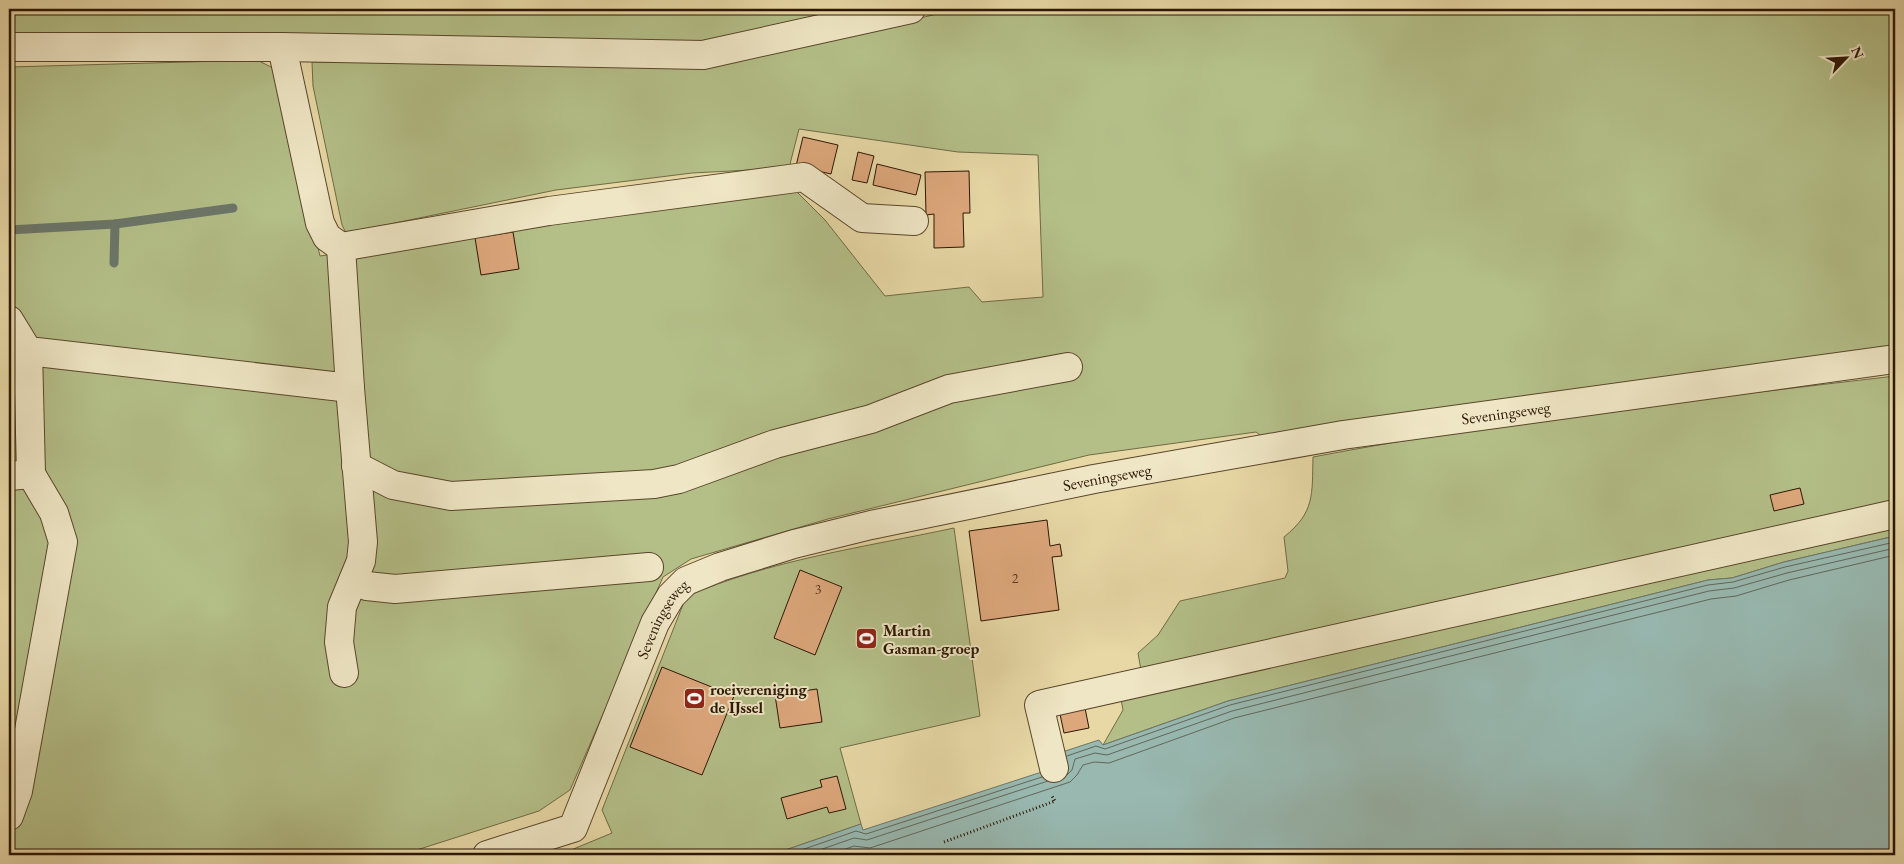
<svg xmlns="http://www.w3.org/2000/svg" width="1904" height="864" font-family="'EB Garamond',serif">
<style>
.green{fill:#b4bf88;stroke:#706a45}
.water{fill:#98b8b0;stroke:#6c776a}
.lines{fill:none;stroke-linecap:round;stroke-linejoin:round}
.shore{stroke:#626759;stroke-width:1}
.stream{stroke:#6c776a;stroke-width:9}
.building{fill:#dda77c;stroke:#2b1602}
.minor-casing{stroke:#5a462b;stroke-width:30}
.path{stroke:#2b1602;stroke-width:3;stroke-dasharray:1 2.5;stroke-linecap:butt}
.minor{stroke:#efe6c5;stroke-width:28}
.labels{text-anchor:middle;stroke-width:4;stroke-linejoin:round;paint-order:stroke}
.number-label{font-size:14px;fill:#583a20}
.street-label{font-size:16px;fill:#2b1602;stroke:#efe6c5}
.poi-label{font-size:16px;font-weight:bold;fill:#2b1602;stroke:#efe6c5;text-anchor:start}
</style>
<rect width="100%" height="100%" fill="#e7d8a6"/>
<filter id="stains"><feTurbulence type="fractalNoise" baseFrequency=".004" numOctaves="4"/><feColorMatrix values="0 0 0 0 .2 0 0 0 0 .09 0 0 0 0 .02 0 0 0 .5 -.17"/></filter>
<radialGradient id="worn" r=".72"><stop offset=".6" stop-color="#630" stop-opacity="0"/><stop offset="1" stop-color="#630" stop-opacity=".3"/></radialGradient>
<!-- green -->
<g class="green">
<polygon points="9,9 871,9 719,41 676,43 9,38"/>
<polygon points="959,9 1895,9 1895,347 1264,438 1256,432 1089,455 828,519 691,559 663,577 570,790 539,811 401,855 9,855 9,67 257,60 275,69 320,256 794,189 825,220 885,296 969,287 982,302 1043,297 1038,155 958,152 799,129 789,168 692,173 556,190 346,233 342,225 313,86 312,62 365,62 859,32"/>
<path d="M1895 376V501L1142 676 1138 653 1158 635 1180 601 1285 578 1288 571 1284 537C1315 512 1312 495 1313 457 1506 420 1701 399 1895 376Z"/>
<polygon points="1895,521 1895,536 1784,562 1732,578 1708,580 1228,701 1103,745 1123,710 1121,699"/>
<path d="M954 528 980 716 840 748 861 824 771 855H559L612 833 602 810 686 597C768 560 866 547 954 528Z"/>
</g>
<!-- water -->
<polygon class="water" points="1895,536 1895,855 771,855 861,824 863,830 1054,768 1059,753 1099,740 1103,745 1228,701 1708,580 1732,578 1784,562"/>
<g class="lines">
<!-- shore -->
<g class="shore">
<polyline points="1067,756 1096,746 1105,749 1230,705 1708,585 1733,582 1785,567 1895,542"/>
<polyline points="1067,775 1072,770 1075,759 1095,753 1107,755 1232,711 1709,591 1734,588 1787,573 1895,548"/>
<polyline points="787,855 856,831 866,834 1042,777"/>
<polyline points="805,855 854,838 867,840 1048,781"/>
<polyline points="828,855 854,846 870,848 1070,782 1077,775 1083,765 1094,762 1109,763 1234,718 1711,599 1736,596 1789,580 1895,555"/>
</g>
<!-- stream -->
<g class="stream">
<polyline points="9,230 115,224 233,208"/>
<polyline points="114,263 115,224"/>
</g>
</g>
<!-- building -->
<g class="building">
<polygon points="803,137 838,145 831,174 796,166"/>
<polygon points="858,152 874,156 867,183 852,180"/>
<polygon points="877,164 921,175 916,195 873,185"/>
<polygon points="969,171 970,213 963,213 964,247 934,248 934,214 926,215 925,172"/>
<polygon points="513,232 519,269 481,275 475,238"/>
<polygon points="1800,488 1804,504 1774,511 1770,495"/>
<polygon points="1047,520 1050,546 1060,544 1062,556 1052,557 1059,610 981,621 969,531"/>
<polygon points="800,570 842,587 815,655 774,638"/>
<polygon points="662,667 734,696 702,775 630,747"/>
<polygon points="817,689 822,722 780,728 775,695"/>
<polygon points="1085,708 1089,728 1064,733 1060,714"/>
<polygon points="837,776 846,809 829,813 827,807 787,819 781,798 822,787 820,780"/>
</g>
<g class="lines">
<defs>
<g id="minor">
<polyline points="9,47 282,47 703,55 911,9"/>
<polyline points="282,47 320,223 327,237 341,247"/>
<polyline points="9,320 28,351 350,388 341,247 549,211 804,177 862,218 914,221"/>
<polyline points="356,466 393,485 451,496 654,484 679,479 775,444 871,419 949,389 1068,367"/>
<polyline points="9,476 31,474 28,351"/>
<polyline points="353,581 367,586 395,589 649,567"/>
<polyline points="344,673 339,642 342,607 361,561 363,542 350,388"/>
<polyline points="1054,768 1039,705 1895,514"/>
<polyline points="9,816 18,791 63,542 54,513 31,474"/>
<path id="s1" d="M487 855 573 828 655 623 671 596 686 581 720 567 794 544 871 525 1094 479 1343 435 1895 359"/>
</g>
</defs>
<!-- minor casing -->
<use href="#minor" class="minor-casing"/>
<!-- path -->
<polyline class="path" points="944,842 1055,801 1052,796"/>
<!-- minor -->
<use href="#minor" class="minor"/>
</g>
<!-- icons -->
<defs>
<symbol id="stadium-square" viewBox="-11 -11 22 22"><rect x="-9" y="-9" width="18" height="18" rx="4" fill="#8f2418" stroke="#efe6c5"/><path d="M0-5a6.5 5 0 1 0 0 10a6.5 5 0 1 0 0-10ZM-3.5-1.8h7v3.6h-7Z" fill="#fff"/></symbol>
</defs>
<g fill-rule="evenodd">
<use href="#stadium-square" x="854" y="626" width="25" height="25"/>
<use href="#stadium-square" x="682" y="686" width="25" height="25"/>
</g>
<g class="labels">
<!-- number labels -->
<g class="number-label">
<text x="1015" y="583">2</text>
<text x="818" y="594">3</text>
</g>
<!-- street labels -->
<g class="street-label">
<text dy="6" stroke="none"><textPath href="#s1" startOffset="1202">Seveningseweg</textPath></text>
<text dy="6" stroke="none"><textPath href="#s1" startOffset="798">Seveningseweg</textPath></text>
<text dy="6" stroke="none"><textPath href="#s1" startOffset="318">Seveningseweg</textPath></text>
</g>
<!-- poi labels -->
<g class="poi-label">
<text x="883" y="636">Martin<tspan x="883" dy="18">Gasman-groep</tspan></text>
<text x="710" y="695">roeivereniging<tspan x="710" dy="18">de IJssel</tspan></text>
</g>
</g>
<!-- margin -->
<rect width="1904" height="864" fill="none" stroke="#e7d8a6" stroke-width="30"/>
<rect x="10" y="10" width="1884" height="844" fill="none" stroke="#2b1602" stroke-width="2.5"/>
<rect x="15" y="15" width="1874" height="834" fill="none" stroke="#2b1602"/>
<!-- north arrow -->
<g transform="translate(1846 58) rotate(65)" stroke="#efe6c5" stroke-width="4" paint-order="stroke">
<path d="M0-4L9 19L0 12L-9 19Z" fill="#2b1602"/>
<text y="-8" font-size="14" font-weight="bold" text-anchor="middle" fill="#2b1602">N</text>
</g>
<rect width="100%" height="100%" filter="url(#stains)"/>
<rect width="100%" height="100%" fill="url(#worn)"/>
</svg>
